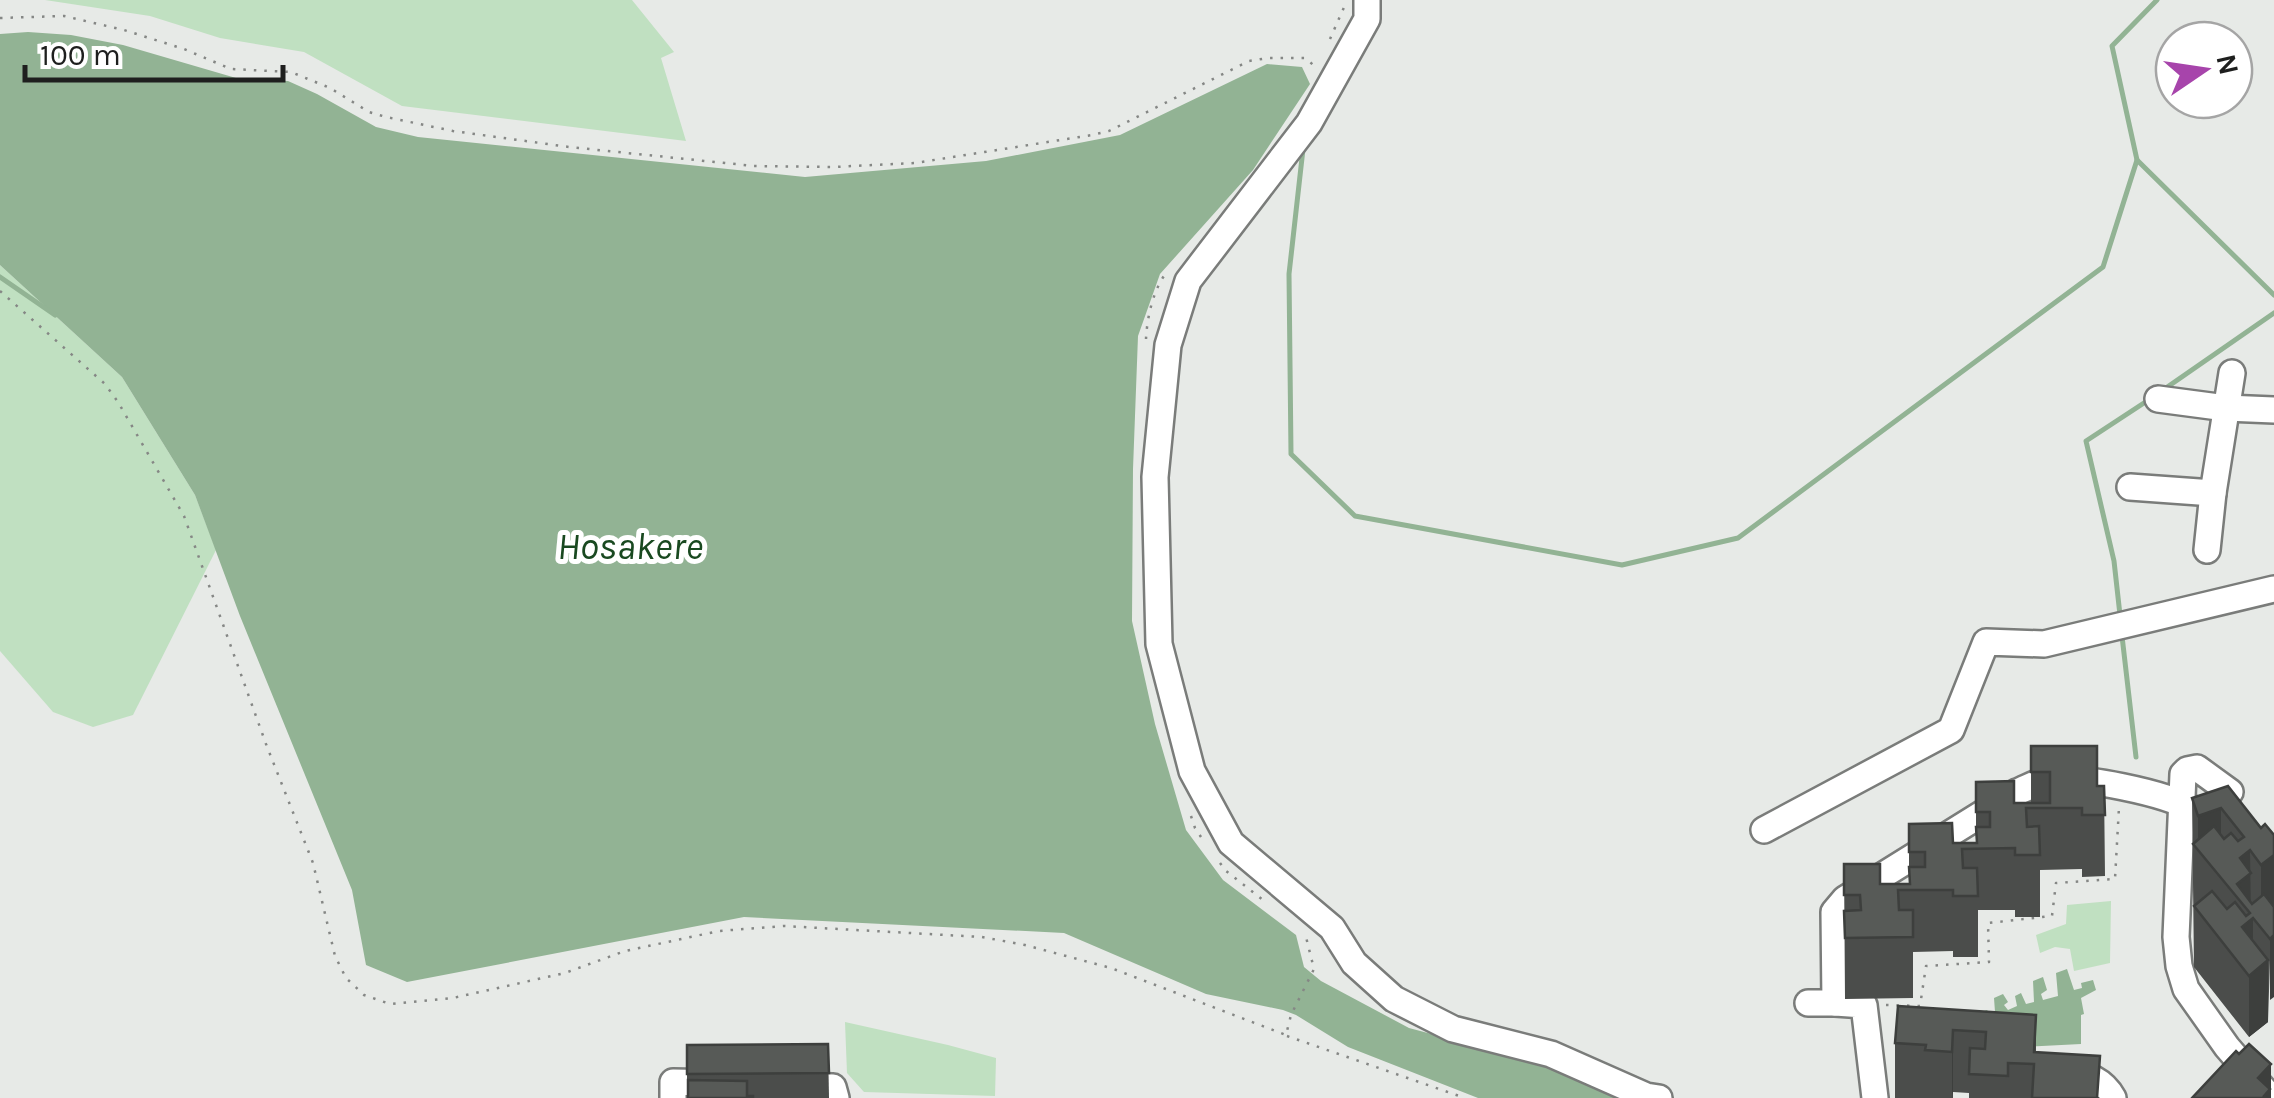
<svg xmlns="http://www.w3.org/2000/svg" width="2274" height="1098" font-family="Karla,sans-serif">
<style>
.green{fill:#c0e0c1}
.water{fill:#92b394}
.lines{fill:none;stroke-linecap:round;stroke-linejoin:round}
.stream{stroke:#92b394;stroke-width:5}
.minor-casing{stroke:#7a7c7a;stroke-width:30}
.path{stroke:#858785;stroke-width:2.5;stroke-dasharray:2.5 8;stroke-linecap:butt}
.minor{stroke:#fff;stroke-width:25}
.wall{fill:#4b4d4b}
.shaded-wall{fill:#3d3f3d}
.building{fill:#575a57;stroke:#3d3f3d;stroke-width:2.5}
.labels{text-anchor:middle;stroke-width:10;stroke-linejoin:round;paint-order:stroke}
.water-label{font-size:38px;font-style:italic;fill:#194920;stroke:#fff}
</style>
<rect width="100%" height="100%" fill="#e7eae7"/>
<!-- green -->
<g class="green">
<polygon points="45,0 632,0 674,52 661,58 686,141 402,106 304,52 220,38 150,16"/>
<polygon points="0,265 122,377 195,495 216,550 133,715 93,727 53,712 0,651"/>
<polygon points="2111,901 2110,963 2074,971 2070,949 2055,947 2040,953 2036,935 2066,924 2067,905"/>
<polygon points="845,1022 948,1045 996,1058 995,1096 864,1092 847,1073"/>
</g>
<!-- water -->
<g class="water">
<polygon points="28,32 71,35 123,45 236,78 288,81 317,94 376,127 418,137 805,177 986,161 1120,135 1267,64 1302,67 1310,84 1253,170 1160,274 1138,336 1133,469 1132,621 1155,724 1186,830 1223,880 1296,935 1304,967 1321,981 1409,1028 1559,1068 1630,1098 1478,1098 1348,1047 1296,1015 1283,1010 1206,994 1064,933 744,917 407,982 366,965 352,890 240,616 195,495 122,377 0,265 0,34"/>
<polygon points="2067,969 2074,990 2082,988 2081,983 2093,980 2096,990 2081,998 2084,1014 2081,1015 2081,1044 1979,1049 1978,1013 1987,1010 1990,1014 1995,1012 1994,998 2003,994 2008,1002 2004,1005 2008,1010 2017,1006 2015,996 2021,993 2026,1004 2034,1002 2033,981 2043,977 2047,990 2041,994 2043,1000 2058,996 2056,973"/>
</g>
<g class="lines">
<!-- stream -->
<g class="stream">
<polyline points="2157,0 2112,46 2137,160 2274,295"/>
<polyline points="1303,149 1289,274 1291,454 1355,516 1622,565 1738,538 2103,267 2137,160"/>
<polyline points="0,277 55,315"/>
<polyline points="2163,390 2274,313"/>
<polyline points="2120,615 2114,561 2086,441 2150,399"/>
<polyline points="2122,636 2136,757"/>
</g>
<defs>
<g id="minor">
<polyline points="1367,0 1367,19 1309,123 1188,281 1168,345 1155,477 1159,644 1192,771 1231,843 1332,928 1354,963 1394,999 1453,1029 1551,1054 1646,1096 1659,1098"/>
<polyline points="2158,399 2226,408 2274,410"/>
<polyline points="2130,487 2213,493"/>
<polyline points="2207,550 2213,493 2232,373"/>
<polyline points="2230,792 2197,768 2187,770 2183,774 2176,937 2179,966 2186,989 2227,1047 2271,1098"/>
<polyline points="1764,830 1951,730 1986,642 2044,644 2274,589"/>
<polyline points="1808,1003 1835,1003"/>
<path d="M2068 1071C2088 1075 2103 1080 2113 1098"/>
<polyline points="797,1086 833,1087 836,1098"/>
<polyline points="673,1098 673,1082 722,1083"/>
<path d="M1875 1098 1864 1005 1835 1003 1834 912 1845 899 2017 792C2027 788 2037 782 2047 780 2079 775 2167 793 2194 810 2203 816 2211 823 2219 830"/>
</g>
</defs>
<!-- minor casing -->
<use href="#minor" class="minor-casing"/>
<!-- path -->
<g class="path">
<polyline points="0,18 64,16 124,30 184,49 231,69 291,72 330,88 369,112 386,117 453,131 569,147 754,166 833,167 915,163 1092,135 1109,131 1249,61 1268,58 1305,58 1317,68"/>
<polyline points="1330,39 1345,5"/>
<polyline points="0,291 105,384 118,402 184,516 266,744 313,863 335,956 346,978 364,995 390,1004 453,998 565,973 625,951 719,931 784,926 982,937 1025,945 1111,968 1286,1035 1291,1015 1314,969 1306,937"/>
<path d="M1146 339C1147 318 1153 289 1167 272"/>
<polyline points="1191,816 1195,828 1203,840"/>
<polyline points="1220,863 1226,871 1263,900"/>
<polyline points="1886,1005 1920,1006 1926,966 1989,962 1988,923 2052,916 2056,883 2115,879 2119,807"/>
<polyline points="1287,1036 1465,1098"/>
</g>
<!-- minor -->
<use href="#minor" class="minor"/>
</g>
<!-- wall -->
<g class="wall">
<polygon points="2031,746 2097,786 2104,786 2105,876 2082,877 2082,869 2040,870 2040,917 2015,917 2015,910 1978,910 1978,957 1953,957 1953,951 1913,952 1913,998 1845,999 1844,864 1880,884 1909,884 1909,824 1953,843 1976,843 1976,782 2014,803 2031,803"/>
<polygon points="2228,786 2261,828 2274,835 2268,1022 2249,1037 2194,967 2192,798"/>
<polygon points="1898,1006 2036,1015 2036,1052 2100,1098 1969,1098 1969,1093 1953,1092 1953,1098 1895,1098 1895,1043"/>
<polygon points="828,1044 829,1098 687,1098 687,1045"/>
</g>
<!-- shaded-wall -->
<g class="shaded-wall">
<polygon points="2221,808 2221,869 2198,850 2198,816"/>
<polygon points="2250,850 2251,919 2253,918 2253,972 2268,960 2268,1022 2249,1037 2249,976 2242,927 2250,913 2237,884 2240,858"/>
<polygon points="2274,855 2274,916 2261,926 2261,865"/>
<polygon points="2274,935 2274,997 2270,1000 2270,939"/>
<polygon points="1953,1030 1953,1092 1952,1098 1952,1052"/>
<polygon points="2271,1064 2271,1098 2258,1098 2258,1078"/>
</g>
<!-- building -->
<g class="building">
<polygon points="2031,746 2097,746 2097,786 2104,786 2105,815 2082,815 2082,808 2026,808 2027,827 2039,826 2040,855 2015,855 2015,848 1962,849 1963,868 1977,868 1978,896 1953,896 1953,890 1898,890 1899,910 1913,910 1913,937 1845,938 1844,911 1861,910 1860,895 1844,895 1844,864 1880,864 1880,884 1910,884 1909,867 1925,867 1925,852 1909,852 1909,824 1952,823 1953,843 1977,843 1976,827 1990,827 1990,812 1976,812 1976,782 2014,781 2014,803 2050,803 2050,772 2031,772"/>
<polygon points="2228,786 2261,828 2265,824 2274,835 2274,855 2261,865 2250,850 2240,858 2251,873 2237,884 2252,904 2264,894 2274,907 2274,935 2270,939 2253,918 2242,927 2268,960 2249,976 2194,906 2212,891 2227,909 2235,902 2246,916 2250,913 2193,844 2214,826 2224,839 2231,833 2238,841 2244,837 2221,808 2198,816 2192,798"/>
<polygon points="1898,1006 2036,1015 2034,1052 2100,1056 2097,1098 2032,1098 2034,1064 2008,1063 2008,1076 1969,1074 1970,1048 1985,1049 1986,1032 1953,1030 1952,1052 1925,1050 1926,1045 1895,1043"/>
<polygon points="828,1044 829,1073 687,1074 687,1045"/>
<polygon points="2249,1044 2271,1064 2258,1078 2270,1089 2264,1096 2267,1098 2192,1098 2236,1051 2239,1054"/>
<polygon points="688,1080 747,1081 747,1096 753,1096 753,1098 688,1098"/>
</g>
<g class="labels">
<!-- water labels -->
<g class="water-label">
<text x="630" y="559">Hosakere</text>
</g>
</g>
<!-- north arrow -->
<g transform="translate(2204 70) rotate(77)"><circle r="48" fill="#ffffff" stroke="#a5a5a5" stroke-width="2.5"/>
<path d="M0-8L18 38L0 25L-18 38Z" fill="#a744ab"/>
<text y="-15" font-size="28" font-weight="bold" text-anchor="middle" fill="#1e1f1e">N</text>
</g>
<!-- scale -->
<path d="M25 65v15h258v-15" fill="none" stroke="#1e1f1e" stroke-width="5"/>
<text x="40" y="65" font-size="30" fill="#1e1f1e" stroke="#ffffff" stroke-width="8" paint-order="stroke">100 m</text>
</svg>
